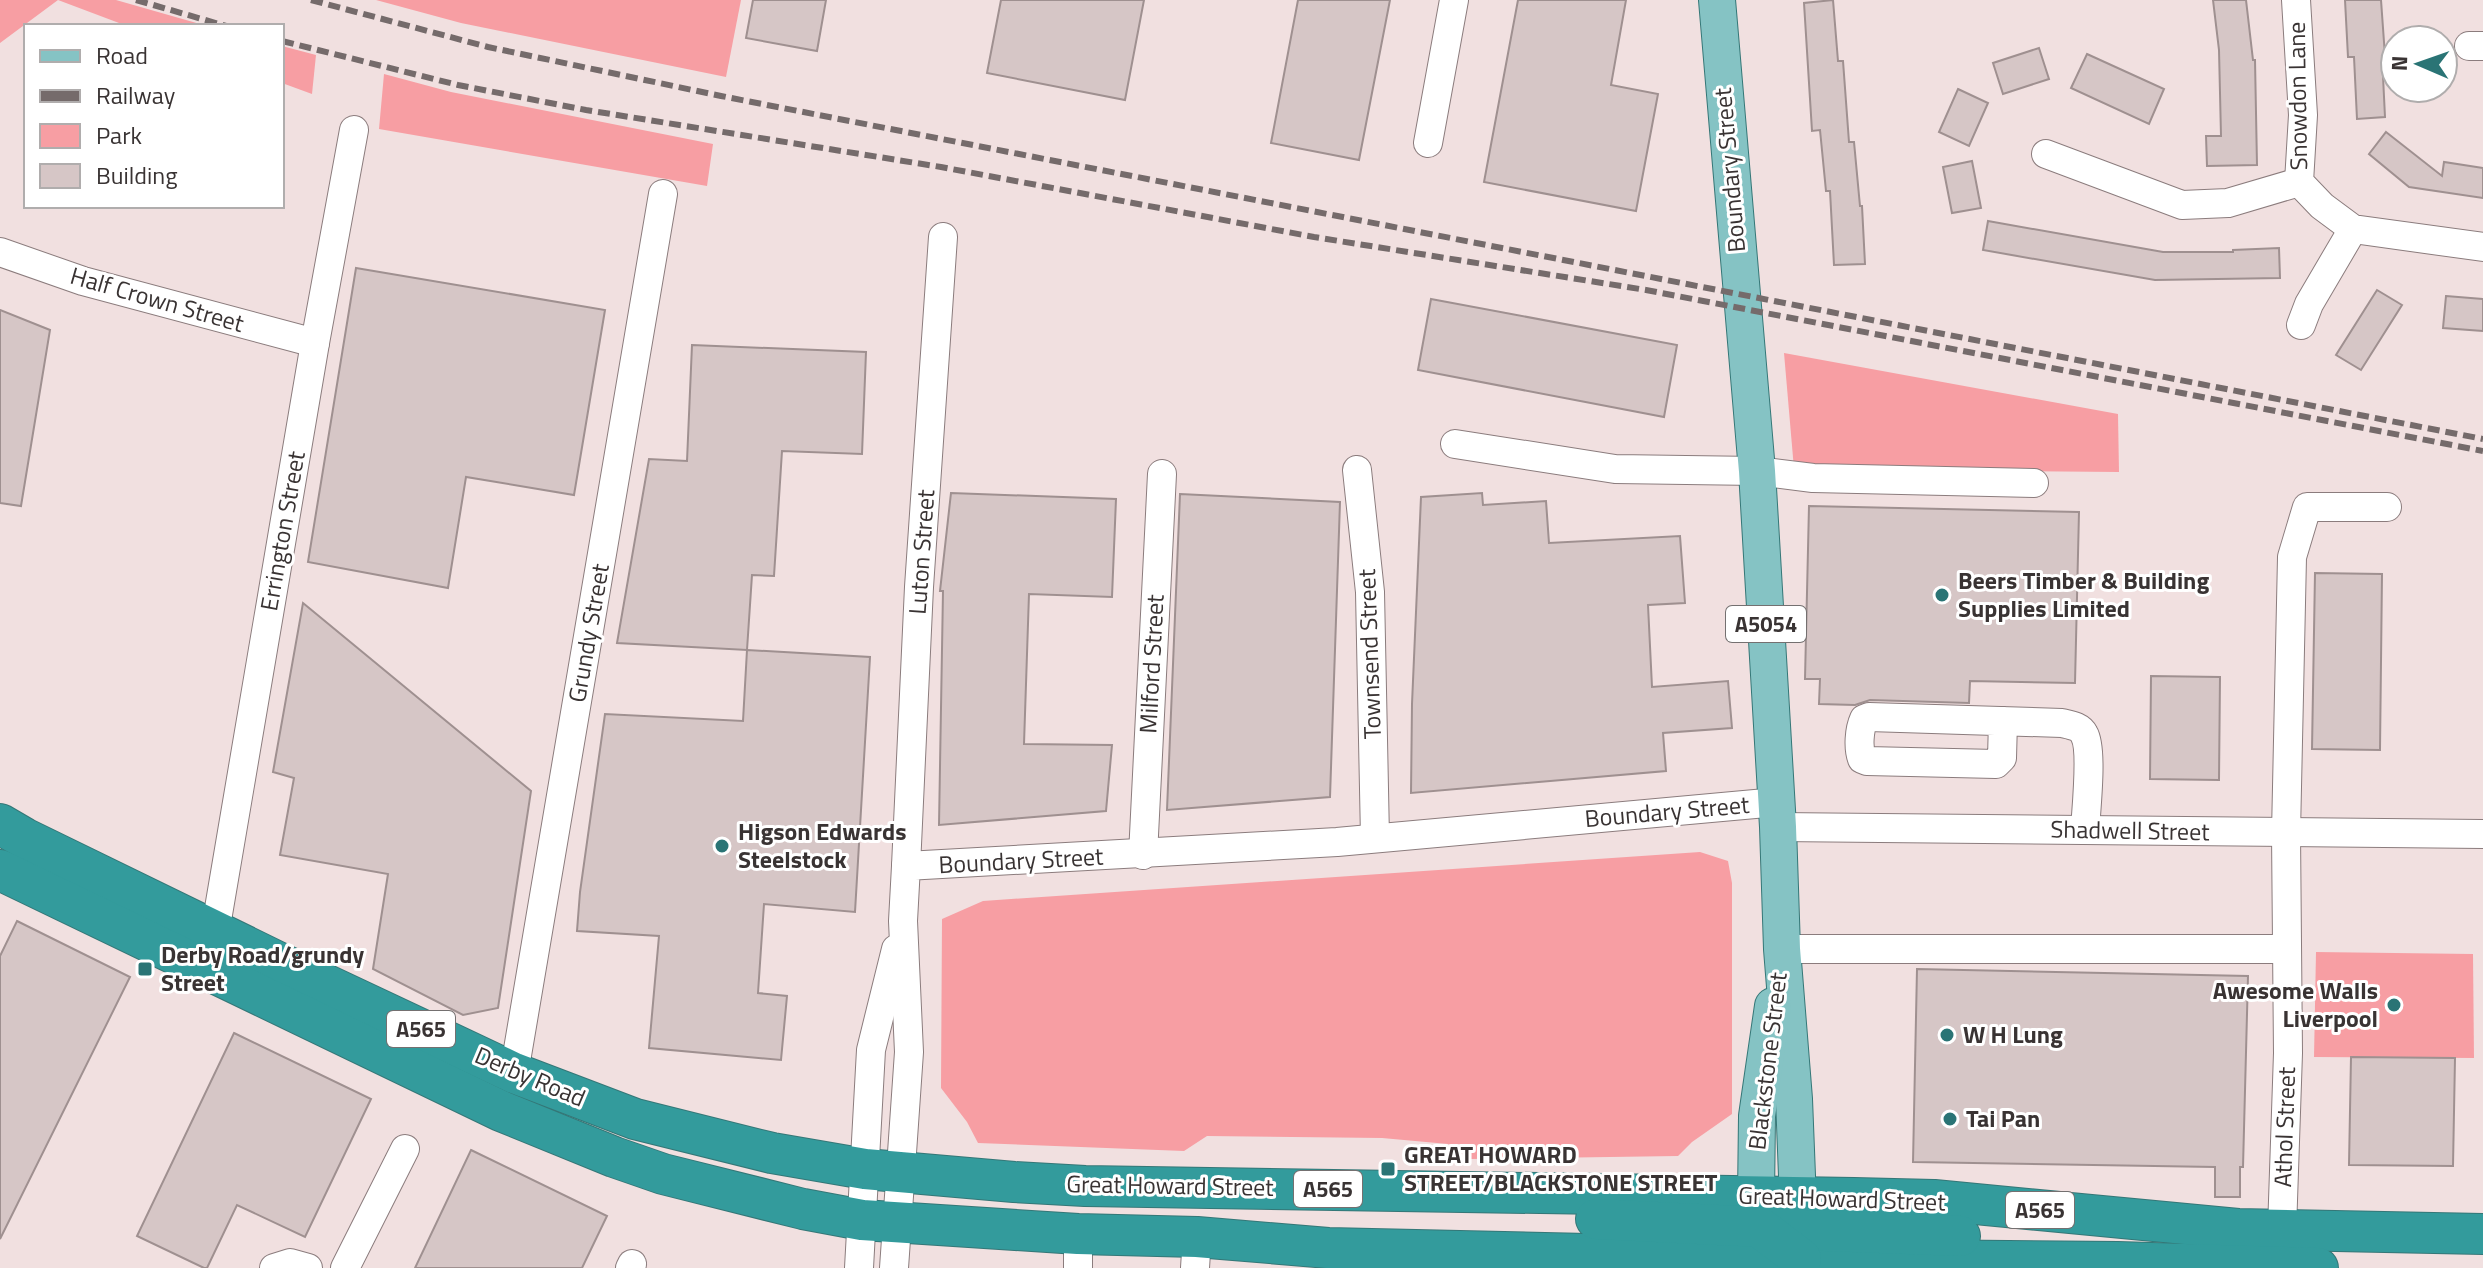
<svg xmlns="http://www.w3.org/2000/svg" width="2483" height="1268" font-family="'Titillium Web',sans-serif">
<style>
.green{fill:#f79ea3}
.building{fill:#d6c6c6;stroke:#9f9090;stroke-width:2}
.lines{fill:none;stroke-linecap:round;stroke-linejoin:round}
.minor-casing{stroke:#8b7c7d;stroke-width:30}
.major-casing{stroke:#357777;stroke-width:38}
.highway-casing{stroke:#357777;stroke-width:42}
.minor{stroke:#fff;stroke-width:28}
.major{stroke:#85c3c4;stroke-width:36}
.highway{stroke:#339b9c;stroke-width:40}
.rail{stroke:#756b6b;stroke-width:6;stroke-dasharray:12 6;stroke-linecap:butt}
.poi-dot{fill:#2a7475;stroke:#fff;stroke-width:3}
.labels{text-anchor:middle;stroke-width:6;stroke-linejoin:round;paint-order:stroke}
.shield{fill:#fff;stroke:#747070;stroke-width:2}
.shield-label{font-size:22px;font-weight:bold;fill:#393333}
.street-label{font-size:24px;fill:#393333;stroke:#fff}
.poi-label{font-size:24px;font-weight:bold;fill:#393333;stroke:#fff;text-anchor:start}
</style>
<rect width="100%" height="100%" fill="#f1e0e0"/>
<!-- green -->
<g class="green">
<polygon points="0,0 116,0 207,26 127,26 58,0 0,43"/>
<polygon points="376,0 741,0 726,77 461,23"/>
<polygon points="282,46 316,55 312,94 282,83"/>
<polygon points="384,74 451,92 713,144 707,186 379,129"/>
<polygon points="1784,353 2118,414 2119,472 1794,469"/>
<polygon points="1700,852 1728,861 1732,883 1732,1114 1692,1142 1678,1156 1470,1159 1448,1144 1382,1138 1207,1136 1184,1151 978,1143 967,1122 941,1088 942,919 983,901"/>
<polygon points="2316,952 2473,954 2474,1058 2314,1057"/>
</g>
<!-- building -->
<g class="building">
<polygon points="753,0 826,0 817,51 746,38"/>
<polygon points="1001,0 1144,0 1125,100 987,73"/>
<polygon points="1298,0 1390,0 1359,160 1271,143"/>
<polygon points="1518,0 1626,0 1611,85 1658,94 1636,211 1484,182"/>
<polygon points="1833,0 1838,61 1843,61 1849,142 1854,142 1860,206 1862,206 1865,264 1834,265 1830,191 1826,191 1820,130 1812,131 1804,3"/>
<polygon points="2213,0 2246,0 2253,60 2255,60 2257,165 2207,166 2206,136 2221,136 2219,50"/>
<polygon points="2345,0 2381,0 2385,56 2382,56 2385,117 2357,119 2354,57 2348,57"/>
<polygon points="2039,48 2049,79 2003,94 1993,63"/>
<polygon points="2087,54 2164,89 2149,124 2071,88"/>
<polygon points="1958,89 1988,103 1969,146 1939,132"/>
<polygon points="2386,132 2442,176 2444,162 2483,168 2483,198 2409,187 2369,154"/>
<polygon points="1972,161 1981,208 1952,213 1943,167"/>
<polygon points="1988,221 2163,252 2233,252 2233,250 2279,248 2280,278 2155,280 1983,250"/>
<polygon points="356,268 605,310 574,495 466,477 448,588 308,562"/>
<polygon points="2377,290 2402,305 2361,370 2336,355"/>
<polygon points="2446,296 2483,299 2483,331 2443,328"/>
<polygon points="1431,299 1677,345 1664,417 1418,370"/>
<polygon points="0,310 50,330 21,506 0,503"/>
<polygon points="692,345 866,352 862,454 782,451 774,576 752,575 747,650 617,643 649,459 687,461"/>
<polygon points="951,493 1116,499 1112,597 1029,594 1024,744 1112,745 1106,811 939,825 943,591 940,591"/>
<polygon points="1482,493 1483,505 1546,501 1549,543 1680,536 1685,603 1648,605 1652,687 1728,681 1732,728 1663,733 1666,771 1411,793 1412,704 1421,497"/>
<polygon points="1180,494 1340,502 1330,797 1167,810"/>
<polygon points="1809,506 2079,512 2075,683 1970,681 1969,703 1870,700 1855,705 1819,704 1820,679 1805,679"/>
<polygon points="2315,573 2382,574 2380,750 2312,749"/>
<polygon points="303,603 531,791 498,1008 463,1015 373,969 388,874 280,855 294,778 273,772"/>
<polygon points="747,650 870,657 855,912 764,904 758,993 787,996 781,1060 649,1048 659,936 577,931 580,892 605,714 743,721"/>
<polygon points="2151,676 2220,677 2219,780 2150,779"/>
<polygon points="17,921 130,977 0,1239 0,956"/>
<polygon points="1917,969 2248,976 2243,1167 2240,1167 2240,1197 2215,1197 2215,1167 1913,1162"/>
<polygon points="234,1033 371,1099 305,1237 237,1205 207,1268 204,1268 137,1236"/>
<polygon points="2351,1057 2455,1058 2453,1166 2349,1165"/>
<polygon points="471,1150 607,1216 582,1268 415,1268"/>
</g>
<g class="lines">
<defs>
<g id="minor">
<polyline points="2296,0 2303,115 2299,182 2322,206 2353,229 2483,247"/>
<polyline points="2469,46 2483,46"/>
<polyline points="1428,143 1454,0"/>
<polyline points="2046,154 2182,205 2228,203 2299,182"/>
<polyline points="0,252 83,281 315,343"/>
<polyline points="2301,325 2309,304 2353,229"/>
<polyline points="1455,444 1615,469 1757,471 1813,478 2034,483"/>
<polyline points="1357,470 1370,592 1375,838"/>
<path d="M2003 721 2002 758 1996 764 1867 761 1862 759C1858 748 1859 730 1864 719L1869 717 2062 723C2070 725 2080 726 2084 734 2093 749 2086 810 2085 830"/>
<polyline points="1778,827 2483,834"/>
<polyline points="1143,855 1162,474"/>
<polyline points="906,866 919,587 943,237"/>
<polyline points="215,932 315,343 354,130"/>
<polyline points="1782,949 2287,949"/>
<polyline points="514,1073 663,194"/>
<polyline points="2282,1230 2288,1053 2286,833 2292,557 2307,507 2387,507"/>
<polyline points="1078,1234 1078,1268"/>
<polyline points="274,1268 290,1263 308,1268"/>
<polyline points="345,1268 405,1149"/>
<polyline points="630,1268 632,1264"/>
<polyline points="859,1268 871,1050 896,949"/>
<polyline points="894,1268 909,1052 903,921 906,866 1337,842 1777,802"/>
<polyline points="1195,1268 1197,1237"/>
</g>
<g id="major">
<polyline points="1717,0 1757,471 1778,827 1782,949 1794,1099 1799,1227"/>
<polyline points="1759,1226 1756,1196 1757,1116 1773,1006"/>
</g>
<g id="highway">
<polyline points="0,824 24,838 276,961 514,1073 635,1119 772,1153 865,1169 1014,1182 1085,1186 1854,1198 1934,1200 2238,1229 2483,1234"/>
<polyline points="0,870 501,1111 614,1157 663,1174 803,1209 862,1220 1078,1234 1197,1237 1328,1248 1801,1259 2118,1262 2318,1268"/>
<polyline points="1765,1203 1799,1230 1960,1236"/>
<polyline points="1596,1219 1759,1227 1801,1259"/>
</g>
</defs>
<!-- minor casing -->
<use href="#minor" class="minor-casing"/>
<!-- major casing -->
<use href="#major" class="major-casing"/>
<!-- highway casing -->
<use href="#highway" class="highway-casing"/>
<!-- minor -->
<use href="#minor" class="minor"/>
<!-- major -->
<use href="#major" class="major"/>
<!-- highway -->
<use href="#highway" class="highway"/>
<!-- rail -->
<g class="rail">
<polyline points="136,0 226,26"/>
<polyline points="311,0 488,47 721,96 2483,439"/>
<polyline points="282,41 458,85 586,110 941,167 1314,237 1646,290 2483,451"/>
</g>
</g>
<!-- markers -->
<g class="poi-dot">
<circle cx="1942" cy="595" r="8"/>
<circle cx="722" cy="846" r="8"/>
<rect x="137" y="961" width="16" height="16" rx="4"/>
<circle cx="2394" cy="1005" r="8"/>
<circle cx="1947" cy="1035" r="8"/>
<circle cx="1950" cy="1119" r="8"/>
<rect x="1380" y="1161" width="16" height="16" rx="4"/>
</g>
<g class="labels">
<!-- shield labels -->
<g class="shield">
<rect x="1726" y="606" width="80" height="36" rx="6"/>
<rect x="387" y="1011" width="68" height="36" rx="6"/>
<rect x="1294" y="1171" width="68" height="36" rx="6"/>
<rect x="2006" y="1192" width="68" height="36" rx="6"/>
</g>
<g class="shield-label">
<text x="1766" y="632">A5054</text>
<text x="421" y="1037">A565</text>
<text x="1328" y="1197">A565</text>
<text x="2040" y="1218">A565</text>
</g>
<!-- street labels -->
<g class="street-label">
<text transform="translate(2298 96) rotate(-91)" y="8">Snowdon Lane</text>
<text transform="translate(1730 170) rotate(-95)" y="8">Boundary Street</text>
<text transform="translate(157 300) rotate(16)" y="8">Half Crown Street</text>
<text transform="translate(283 531) rotate(-80)" y="8">Errington Street</text>
<text transform="translate(922 552) rotate(-86)" y="8">Luton Street</text>
<text transform="translate(589 633) rotate(-80)" y="8">Grundy Street</text>
<text transform="translate(1370 654) rotate(-92)" y="8">Townsend Street</text>
<text transform="translate(1152 664) rotate(-87)" y="8">Milford Street</text>
<text transform="translate(1667 812) rotate(-5)" y="8">Boundary Street</text>
<text transform="translate(2130 831) rotate(1)" y="8">Shadwell Street</text>
<text transform="translate(1021 861) rotate(-3)" y="8">Boundary Street</text>
<text transform="translate(1768 1061) rotate(-83)" y="8">Blackstone Street</text>
<text transform="translate(530 1077) rotate(23)" y="8">Derby Road</text>
<text transform="translate(2285 1127) rotate(-88)" y="8">Athol Street</text>
<text transform="translate(1170 1186) rotate(1)" y="8">Great Howard Street</text>
<text transform="translate(1842 1199) rotate(2)" y="8">Great Howard Street</text>
</g>
<!-- poi labels -->
<g class="poi-label">
<text x="1958" y="589">Beers Timber &amp; Building<tspan x="1958" dy="28">Supplies Limited</tspan></text>
<text x="738" y="840">Higson Edwards<tspan x="738" dy="28">Steelstock</tspan></text>
<text x="161" y="963">Derby Road/grundy<tspan x="161" dy="28">Street</tspan></text>
<text x="2378" y="999" text-anchor="end">Awesome Walls<tspan x="2378" dy="28">Liverpool</tspan></text>
<text x="1963" y="1043">W H Lung</text>
<text x="1966" y="1127">Tai Pan</text>
<text x="1404" y="1163">GREAT HOWARD<tspan x="1404" dy="28">STREET/BLACKSTONE STREET</tspan></text>
</g>
</g>
<!-- legend -->
<rect x="24" y="24" width="260" height="184" fill="#ffffff" stroke="#b0adad" stroke-width="2"/>
<rect x="40" y="50" width="40" height="12" fill="#85c3c4" stroke="#b0adad" stroke-width="2"/>
<text x="96" y="64" font-size="24" fill="#393333">Road</text>
<rect x="40" y="90" width="40" height="12" fill="#756b6b" stroke="#b0adad" stroke-width="2"/>
<text x="96" y="104" font-size="24" fill="#393333">Railway</text>
<rect x="40" y="124" width="40" height="24" fill="#f79ea3" stroke="#b0adad" stroke-width="2"/>
<text x="96" y="144" font-size="24" fill="#393333">Park</text>
<rect x="40" y="164" width="40" height="24" fill="#d6c6c6" stroke="#b0adad" stroke-width="2"/>
<text x="96" y="184" font-size="24" fill="#393333">Building</text>
<!-- north arrow -->
<g transform="translate(2419 64) rotate(272)"><circle r="38" fill="#ffffff" stroke="#b0adad" stroke-width="2"/>
<path d="M0-6L14 30L0 20L-14 30Z" fill="#2a7475"/>
<text y="-12" font-size="22" font-weight="bold" text-anchor="middle" fill="#393333">N</text>
</g>
</svg>
